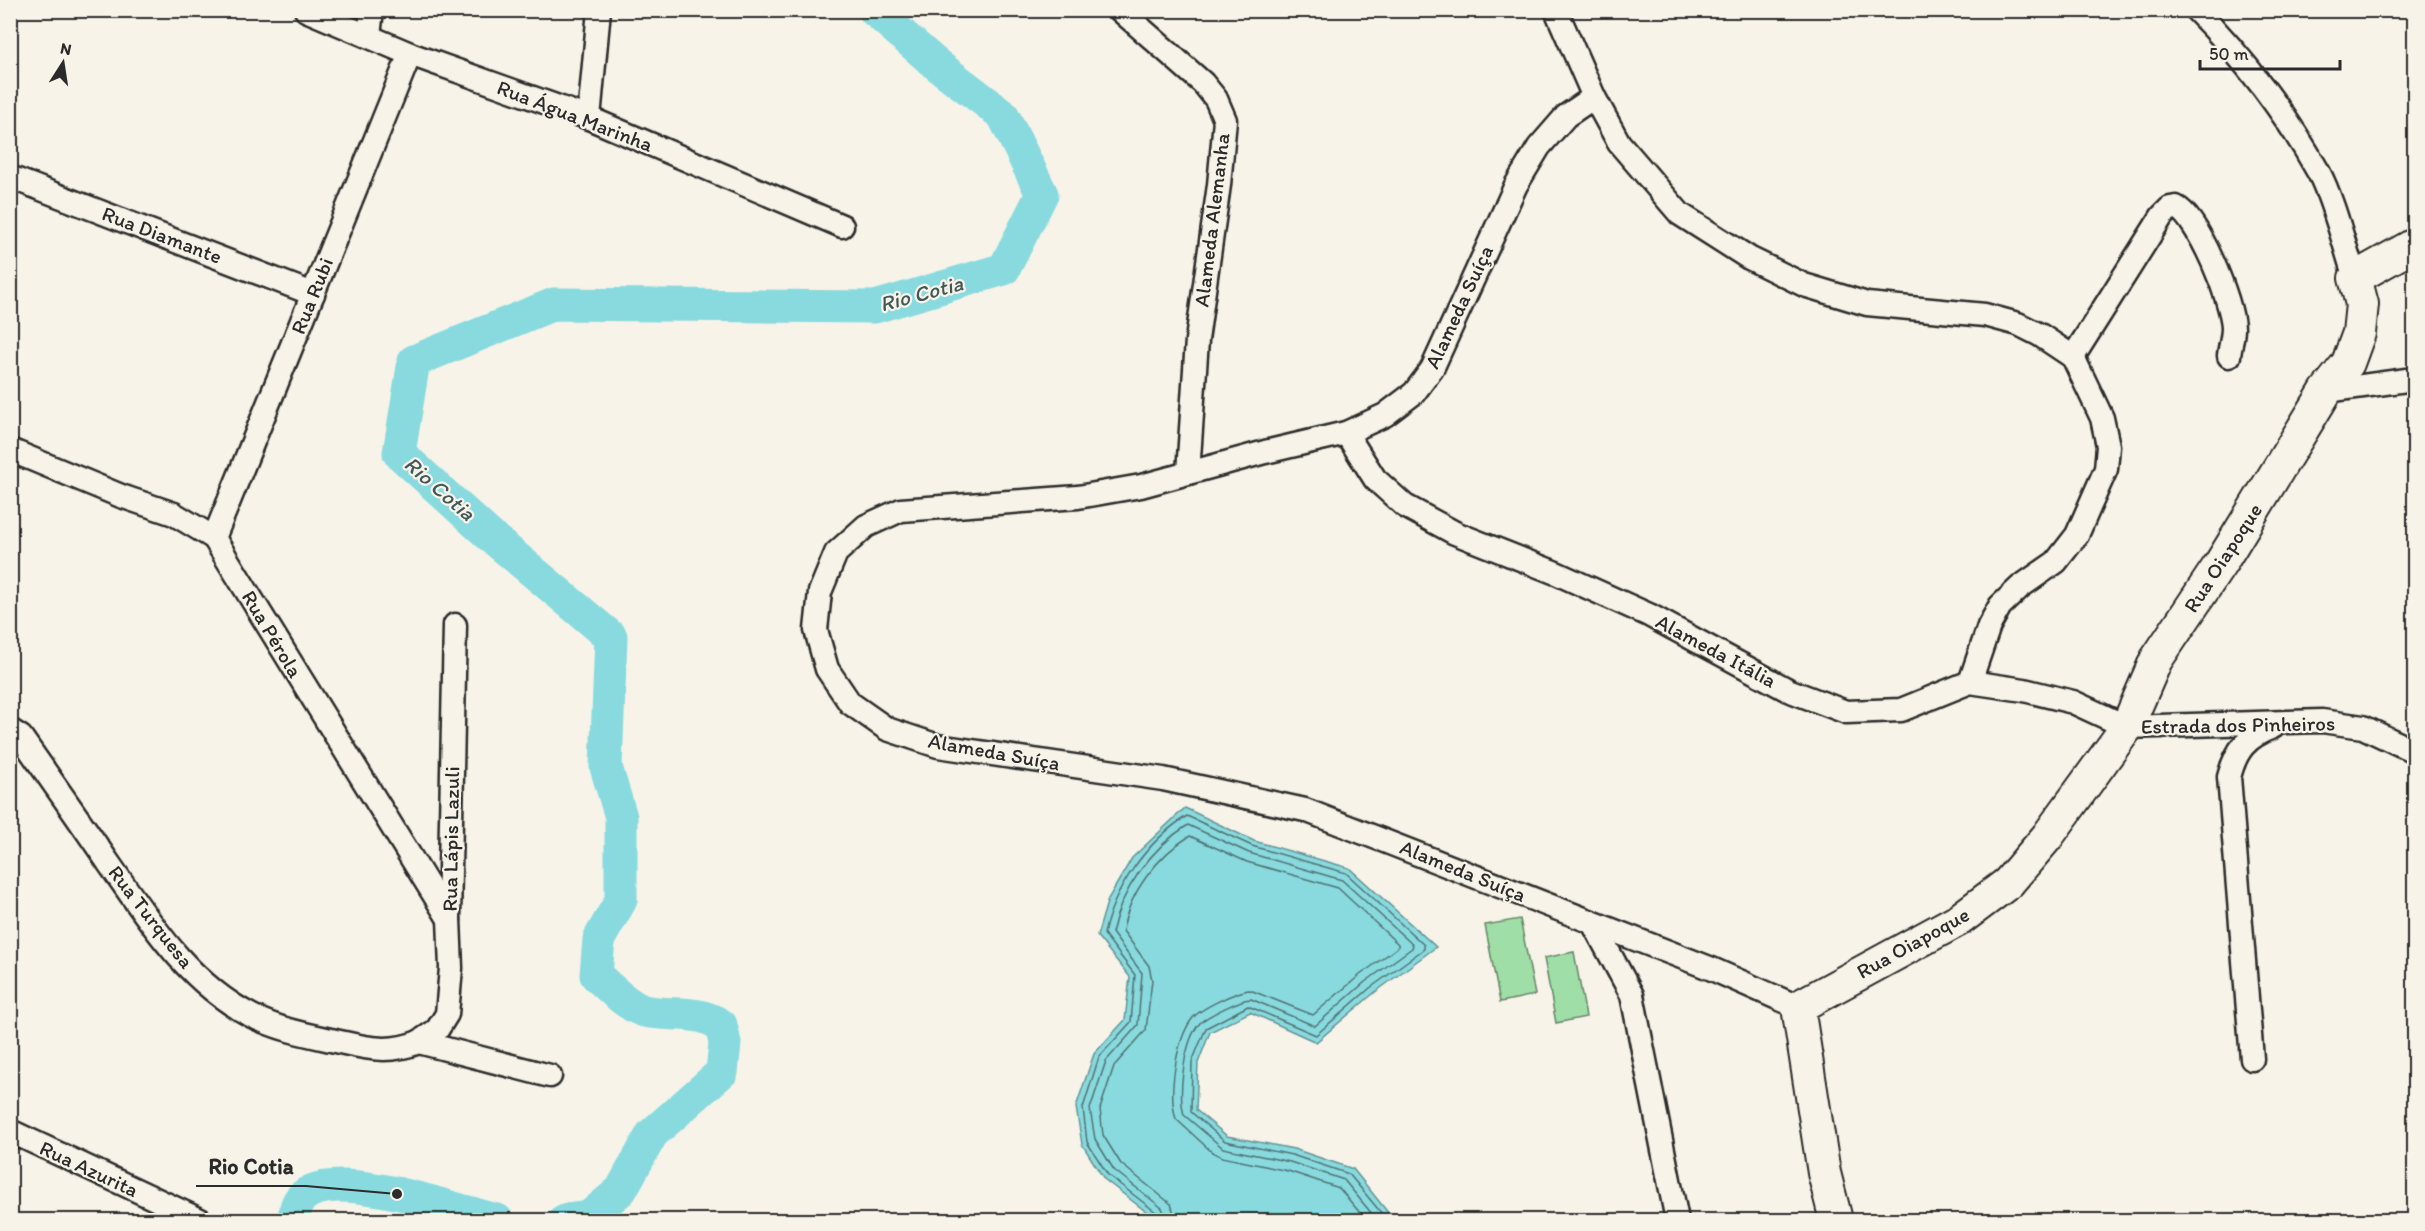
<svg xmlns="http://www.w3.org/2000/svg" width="2425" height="1231" font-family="Itim,sans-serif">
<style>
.green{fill:#9fdfa7;stroke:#658569;stroke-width:1.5}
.water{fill:#88dade;stroke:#639496;stroke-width:1.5}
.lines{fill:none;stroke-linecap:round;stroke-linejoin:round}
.shore{stroke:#507173;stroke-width:1.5}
.river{stroke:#88dade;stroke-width:33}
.street-casing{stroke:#2b2b2b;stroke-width:27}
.secondary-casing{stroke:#2b2b2b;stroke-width:36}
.street{stroke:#f7f3e8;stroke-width:22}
.secondary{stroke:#f7f3e8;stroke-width:32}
.labels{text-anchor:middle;stroke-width:4.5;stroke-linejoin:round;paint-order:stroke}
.street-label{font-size:21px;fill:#2b2b2b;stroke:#f7f3e8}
.water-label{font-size:22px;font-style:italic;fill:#425758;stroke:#f7f3e8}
.leader{fill:none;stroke:#2b2b2b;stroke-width:2}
.callout-dot{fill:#2b2b2b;stroke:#f7f3e8;stroke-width:2}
.callout-label{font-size:22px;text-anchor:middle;font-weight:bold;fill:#2b2b2b;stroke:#f7f3e8;stroke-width:4.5;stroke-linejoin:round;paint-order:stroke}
</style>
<rect width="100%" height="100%" fill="#f7f3e8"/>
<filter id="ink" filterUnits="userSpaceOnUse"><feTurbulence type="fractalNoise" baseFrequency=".0167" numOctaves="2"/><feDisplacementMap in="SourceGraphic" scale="12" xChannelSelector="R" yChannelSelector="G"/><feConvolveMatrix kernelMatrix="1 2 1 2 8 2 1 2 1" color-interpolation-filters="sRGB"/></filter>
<g filter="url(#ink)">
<!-- green -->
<g class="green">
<polygon points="1520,919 1535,995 1500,1002 1485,925"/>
<polygon points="1574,952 1586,1017 1556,1023 1544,958"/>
</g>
<!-- water -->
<polygon class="water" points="1185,808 1254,841 1349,868 1436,947 1374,993 1316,1042 1250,1012 1210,1032 1198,1063 1196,1110 1227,1136 1294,1149 1353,1169 1394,1220 1157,1220 1104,1179 1082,1144 1076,1107 1094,1054 1125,1020 1130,977 1097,936 1108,899 1132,858"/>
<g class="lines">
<!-- shore -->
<g class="shore">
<path d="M1160 1220 1157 1213 1108 1175 1087 1142 1083 1108 1099 1057 1131 1022 1135 975 1104 934C1114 888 1147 841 1187 816L1252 846 1346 873 1424 945V949L1370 988 1316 1035 1248 1006 1206 1028 1192 1062 1191 1112 1225 1141 1292 1155 1349 1174 1387 1220"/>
<path d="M1167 1220 1162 1208 1114 1170 1095 1139 1090 1109 1106 1061 1138 1025 1142 973 1112 933C1121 890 1151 848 1188 825L1249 853 1342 880 1413 945 1412 948 1365 982 1315 1026 1251 999C1241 999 1207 1016 1200 1023 1184 1040 1178 1093 1184 1115L1223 1148 1290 1162 1344 1180 1377 1220"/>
<path d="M1176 1220 1171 1204 1121 1164 1103 1135 1100 1109 1114 1066 1146 1030 1152 980 1149 966 1123 931C1128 894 1158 855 1190 836L1247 862 1338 888 1398 944V947L1360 975 1313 1015 1250 990C1237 991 1199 1009 1192 1019 1176 1040 1168 1094 1176 1119L1212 1152 1222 1157 1288 1171 1339 1188 1366 1220"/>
</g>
<!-- river -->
<g class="river">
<path d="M295 1220C289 1147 462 1213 497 1220"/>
<path d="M565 1220 589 1217 621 1190 652 1134 722 1072 725 1043 721 1025C696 1009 671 1017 644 1011 630 1007 607 986 596 975L599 939 621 900V817L606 767 611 637 488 534 399 453 414 361 554 304 875 307 1004 269 1042 194 1003 115 936 64 874 10"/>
</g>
<defs>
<g id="street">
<polyline points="306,10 410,54 589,118 842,226"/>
<polyline points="1120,10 1203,83 1216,99 1225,120 1219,185 1197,340 1188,473"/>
<polyline points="1556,10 1594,97 1619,143 1680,214 1749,258 1804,285 1867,304 1985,315 2018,324 2040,335 2073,357 2102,418 2108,446 2106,469 2077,535 2056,562 2020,587 2000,606 1989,626 1970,682"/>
<path d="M2196 10C2243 57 2287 115 2319 173 2333 199 2345 248 2355 278"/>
<polyline points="369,36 372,10"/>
<polyline points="1594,97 1566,116 1539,147 1516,185 1432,369 1414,393 1385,415 1346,433 1265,452 1141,486 1078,497 901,510 866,526 836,553 820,592 816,630 827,669 850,703 887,729 938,746 1163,779 1305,810 1712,969 1798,1007"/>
<polyline points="589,118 599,10"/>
<polyline points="10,177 313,294"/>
<path d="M2073 357 2162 216 2170 208 2176 207C2198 217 2233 303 2233 328 2233 337 2230 347 2229 356"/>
<polyline points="2326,391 2414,379"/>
<polyline points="1346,433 1375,479 1405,506 1455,533 1556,573 1649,615 1788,690 1846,712 1901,710 1970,682 2024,690 2073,702 2127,727 2322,721 2363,727 2414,751"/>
<polyline points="10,450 121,496 174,514 214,538 449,919"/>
<polyline points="214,538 410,54"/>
<path d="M10 730 21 737C51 780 81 822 110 865 150 922 188 983 252 1016 278 1029 303 1034 331 1040 364 1047 386 1055 419 1042L550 1076"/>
<polyline points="1594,925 1632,995 1677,1220"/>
<polyline points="419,1042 437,1030 447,1014 451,968 449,919 455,625"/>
<path d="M2252 1059 2229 777C2236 750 2246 737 2273 727"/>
<polyline points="10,1131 200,1220"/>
</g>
<polyline id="secondary" points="1836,1220 1824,1173 1798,1007 1960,919 2008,883 2047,837 2127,727 2156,660 2221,563 2326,391 2348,363 2359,333 2362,304 2355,278 2414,245"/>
</defs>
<!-- street casing -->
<use href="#street" class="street-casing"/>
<!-- secondary casing -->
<use href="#secondary" class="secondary-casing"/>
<!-- street -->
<use href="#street" class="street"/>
<!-- secondary -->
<use href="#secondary" class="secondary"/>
</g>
</g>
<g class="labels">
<!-- street labels -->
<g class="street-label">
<text transform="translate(575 116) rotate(21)" y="7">Rua Água Marinha</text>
<text transform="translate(1212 220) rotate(-83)" y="7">Alameda Alemanha</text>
<text transform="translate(162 235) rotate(21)" y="7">Rua Diamante</text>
<text transform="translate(312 296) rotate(-68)" y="7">Rua Rubi</text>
<text transform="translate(1459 307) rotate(-65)" y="7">Alameda Suíça</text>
<text transform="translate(2223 558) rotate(-57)" y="7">Rua Oiapoque</text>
<text transform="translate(272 634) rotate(59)" y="7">Rua Pérola</text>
<text transform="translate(1716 651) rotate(28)" y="7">Alameda Itália</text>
<text transform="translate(2238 725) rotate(-1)" y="7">Estrada dos Pinheiros</text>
<text transform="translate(994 752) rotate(10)" y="7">Alameda Suíça</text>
<text transform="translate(451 839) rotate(-89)" y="7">Rua Lápis Lazuli</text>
<text transform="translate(1463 871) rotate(22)" y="7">Alameda Suíça</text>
<text transform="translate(151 917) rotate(52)" y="7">Rua Turquesa</text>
<text transform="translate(1913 943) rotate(-29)" y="7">Rua Oiapoque</text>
<text transform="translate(89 1169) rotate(25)" y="7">Rua Azurita</text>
</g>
<!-- water labels -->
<g class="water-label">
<text transform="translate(921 293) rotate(-15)" y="8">Rio Cotia</text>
<text transform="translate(440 488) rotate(41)" y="8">Rio Cotia</text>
</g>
</g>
<!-- callouts -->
<path class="leader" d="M397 1194L306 1186H196"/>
<circle class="callout-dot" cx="397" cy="1194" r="6"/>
<g class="callout-label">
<text x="251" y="1174">Rio Cotia</text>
</g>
<!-- margin -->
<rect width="2425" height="1231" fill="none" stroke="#f7f3e8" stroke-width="36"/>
<rect x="18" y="18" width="2389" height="1195" fill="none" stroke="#2b2b2b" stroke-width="2" filter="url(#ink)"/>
<!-- north arrow -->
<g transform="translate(63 63) rotate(12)" stroke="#f7f3e8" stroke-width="4.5" paint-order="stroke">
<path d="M0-4.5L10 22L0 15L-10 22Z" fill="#2b2b2b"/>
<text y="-9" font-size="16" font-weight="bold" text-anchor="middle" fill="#2b2b2b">N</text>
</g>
<!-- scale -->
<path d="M2200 60v9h140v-9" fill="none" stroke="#2b2b2b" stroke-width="3"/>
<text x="2209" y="60" font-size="18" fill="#2b2b2b" stroke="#f7f3e8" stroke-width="4.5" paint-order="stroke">50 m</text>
</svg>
